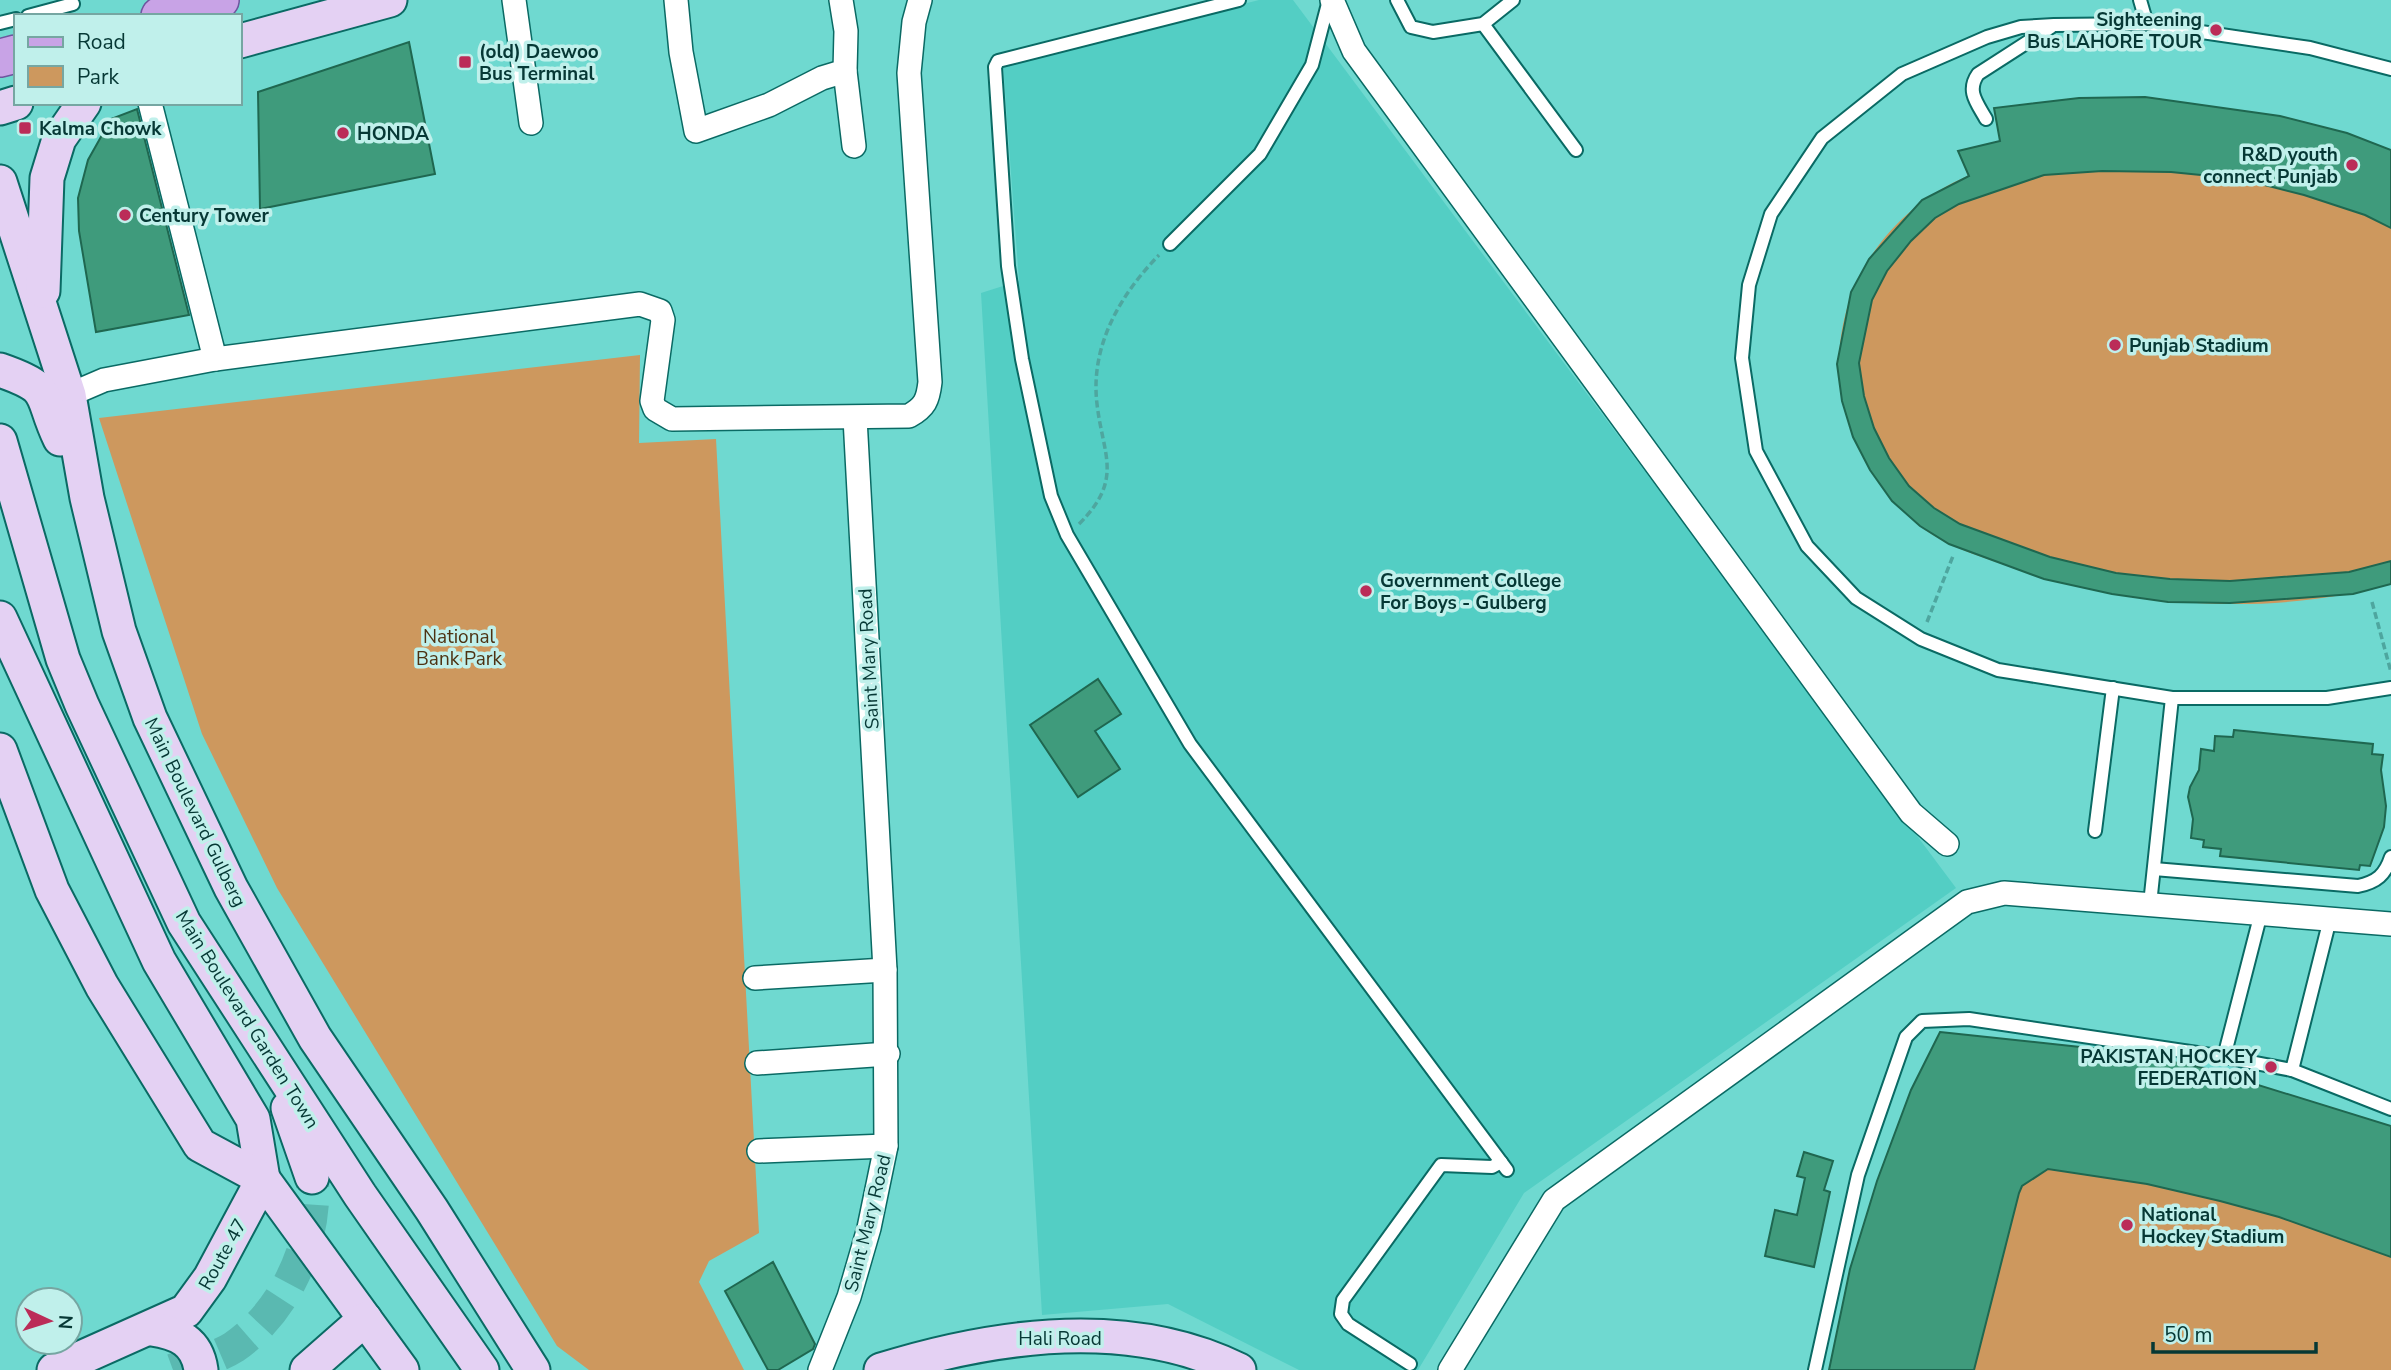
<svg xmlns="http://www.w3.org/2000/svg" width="2391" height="1370" font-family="'Nunito Sans',sans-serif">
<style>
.built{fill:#53cec4}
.green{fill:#cd985e}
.building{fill:#3f9b7c;stroke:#1f6750;stroke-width:2}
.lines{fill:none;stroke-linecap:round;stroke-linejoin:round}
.secondary-tunnel{stroke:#5ab9b1;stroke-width:33;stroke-dasharray:33 17;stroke-linecap:butt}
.lane-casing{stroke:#0a6a64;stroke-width:16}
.street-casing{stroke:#0a6a64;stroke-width:26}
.secondary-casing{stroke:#0a6a64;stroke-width:37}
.primary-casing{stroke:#6d569e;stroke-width:40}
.path{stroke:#4ea69f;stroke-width:3.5;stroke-dasharray:7 3.5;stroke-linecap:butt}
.lane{stroke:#fff;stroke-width:12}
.street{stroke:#fff;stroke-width:23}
.secondary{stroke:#e4d1f3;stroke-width:33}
.primary{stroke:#c8a3e6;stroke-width:37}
.poi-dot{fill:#bb2c58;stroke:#c0f0eb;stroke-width:2.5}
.labels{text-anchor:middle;stroke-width:7;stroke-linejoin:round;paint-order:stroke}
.poi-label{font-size:19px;font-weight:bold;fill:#063835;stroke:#c0f0eb;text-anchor:start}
.park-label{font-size:19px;fill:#4d3212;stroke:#c0f0eb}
.street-label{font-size:19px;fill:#063835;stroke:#c0f0eb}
</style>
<rect width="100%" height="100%" fill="#6fd9d0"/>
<!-- built -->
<polygon class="built" points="1259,0 1293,0 1956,888 1524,1193 1418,1370 1299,1370 1168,1304 1042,1315 981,293 1019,281 1003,65"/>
<!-- green -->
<g class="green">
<path d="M2145 97 2280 116 2391 150V584C2266 618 2126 607 2005 565 1976 555 1943 545 1919 525 1888 500 1862 465 1850 427 1838 387 1835 353 1846 312 1862 251 1910 200 1968 176L1958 151 2000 141 1994 108 2079 98Z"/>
<polygon points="640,355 639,443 716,439 759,1233 709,1261 699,1282 744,1370 589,1370 557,1346 277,888 202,734 99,418"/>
<path d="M1940 1032 2107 1050 2200 1067 2391 1126V1370H1829C1854 1252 1886 1140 1940 1032Z"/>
</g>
<!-- building -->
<g class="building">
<polygon points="409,42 435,174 260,209 258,92"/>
<polygon points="2145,97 2280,116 2347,133 2391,150 2391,228 2365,215 2304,195 2241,179 2171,172 2102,171 2044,175 1959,204 1935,218 1911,241 1887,271 1872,300 1859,363 1864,396 1874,428 1889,458 1909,486 1934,508 1960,524 2050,557 2116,573 2170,579 2230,581 2349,572 2391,561 2391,584 2353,594 2230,603 2168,602 2112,594 2044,579 1949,544 1920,526 1892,501 1870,470 1853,437 1842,401 1837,364 1851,292 1869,259 1922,200 1969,176 1958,151 2000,141 1994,108 2079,98"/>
<polygon points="137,109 189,315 96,332 79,231 78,198 88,160 111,119"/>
<polygon points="1098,679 1121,714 1095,731 1120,769 1078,797 1030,725"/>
<polygon points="2234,730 2373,744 2372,754 2383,755 2381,770 2386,806 2384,827 2370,866 2360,865 2359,870 2220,856 2221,849 2203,847 2204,840 2191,838 2193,819 2188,797 2190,787 2199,770 2201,749 2214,751 2215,736 2233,737"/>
<polygon points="1940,1032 2108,1050 2200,1067 2391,1126 2391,1257 2279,1217 2220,1201 2147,1184 2048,1169 2022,1186 2019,1193 1974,1370 1829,1370 1850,1269 1877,1181 1911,1090"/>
<polygon points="1804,1152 1833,1161 1824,1190 1830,1192 1814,1267 1765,1256 1775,1210 1797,1215 1805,1178 1797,1176"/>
<polygon points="773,1262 815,1344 813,1349 778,1370 768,1370 725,1291"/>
</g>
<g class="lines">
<!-- secondary-tunnel -->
<path class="secondary-tunnel" d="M173 1370C192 1363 217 1358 234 1347 286 1311 318 1240 312 1177"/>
<defs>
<g id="lane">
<polyline points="1239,0 998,61 995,67 1008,266 1022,359 1051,496 1067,535 1190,744 1507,1170"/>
<polyline points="1397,0 1411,27 1433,32 1483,24 1513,0"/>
<polyline points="2140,0 2147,24"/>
<polyline points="28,16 73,4"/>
<polyline points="0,23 16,19"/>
<polyline points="1483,24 1576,150"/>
<polyline points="2391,69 2310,48 2147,24 2054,25 2021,27 1987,37 1902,74 1822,138 1771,214 1749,285 1742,358 1756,451 1807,546 1856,598 1921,639 1998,670 2172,698 2327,698 2391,688"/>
<path d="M1986 119C1977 103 1966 91 1978 74L2051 27"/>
<polyline points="1170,244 1260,154 1312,65 1329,0"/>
<polyline points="2095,831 2113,688"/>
<path d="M2154 869 2358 886C2377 882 2385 875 2391 857"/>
<polyline points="2150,904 2172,698"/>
<polyline points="2330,919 2292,1070 2391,1109"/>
<polyline points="2224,1057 2292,1070"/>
<polyline points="1410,1364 1348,1324 1341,1314 1343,1300 1441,1165 1492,1167 1501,1162"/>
<polyline points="1815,1370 1858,1175 1906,1037 1922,1021 1969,1019 2224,1057 2261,913"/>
</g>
<g id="street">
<polyline points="514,0 531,123"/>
<polyline points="676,0 681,52 696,131 769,105 822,78 845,71 846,31 841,0"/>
<polyline points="1332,0 1354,51 1911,813 1947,844"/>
<polyline points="845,71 854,146"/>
<polyline points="150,103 215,359"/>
<path d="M69 395 104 380 215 359 640 304 660 311 663 320 652 401 655 409 672 419 909 416C925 407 928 400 930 382L909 73 914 22 920 0"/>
<polyline points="755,978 885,970"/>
<polyline points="757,1063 888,1054"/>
<polyline points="759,1151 886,1146"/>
<polyline points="820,1370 849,1297 869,1228 886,1146 885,970 855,418"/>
<polyline points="1450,1370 1554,1200 1967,902 2004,893 2391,924"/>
</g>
<g id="secondary">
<polyline points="240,41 390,0"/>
<polyline points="0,108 16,103"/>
<polyline points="0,182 69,395 87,498 119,631 150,718 231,888 315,1038 432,1210 533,1370"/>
<polyline points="43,291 47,178 59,139 84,103"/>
<path d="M0 370C55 389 38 393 60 439"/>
<polyline points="0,441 63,659 82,705 184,923 360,1195 482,1370"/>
<polyline points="0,618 159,961 253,1119 263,1179 210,1278 186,1311 54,1370"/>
<polyline points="0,750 52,890 102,986 200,1145 263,1179 402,1370"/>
<polyline points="288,1108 312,1177"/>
<path d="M152 1329C178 1333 197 1341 201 1370"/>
<polyline points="307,1370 365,1319"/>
<path d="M881 1370C994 1335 1128 1315 1239 1370"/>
</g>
<g id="primary">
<polyline points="160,16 220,0"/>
<polyline points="0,58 16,54"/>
</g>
</defs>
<!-- lane casing -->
<use href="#lane" class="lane-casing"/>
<!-- street casing -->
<use href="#street" class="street-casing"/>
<!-- secondary casing -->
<use href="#secondary" class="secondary-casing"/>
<!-- primary casing -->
<use href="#primary" class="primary-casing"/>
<!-- path -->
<g class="path">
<path d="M1079 524C1124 479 1103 456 1097 404 1090 346 1120 295 1159 255"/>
<polyline points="2372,602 2391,672"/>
<polyline points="1927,622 1953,556"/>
</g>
<!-- lane -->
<use href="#lane" class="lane"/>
<!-- street -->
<use href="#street" class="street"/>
<!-- secondary -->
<use href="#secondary" class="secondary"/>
<!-- primary -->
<use href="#primary" class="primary"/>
</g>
<!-- markers -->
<g class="poi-dot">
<circle cx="2216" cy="30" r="7"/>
<rect x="458" y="55" width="14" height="14" rx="3.5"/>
<rect x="18" y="121" width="14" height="14" rx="3.5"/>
<circle cx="343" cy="133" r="7"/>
<circle cx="2352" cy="165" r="7"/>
<circle cx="125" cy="215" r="7"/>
<circle cx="2115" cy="345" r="7"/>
<circle cx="1366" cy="591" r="7"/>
<circle cx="2271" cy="1067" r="7"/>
<circle cx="2127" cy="1225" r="7"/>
</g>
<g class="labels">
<!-- poi labels -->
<g class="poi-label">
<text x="2202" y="26" text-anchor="end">Sighteening<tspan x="2202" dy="22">Bus LAHORE TOUR</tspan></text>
<text x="479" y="58">(old) Daewoo<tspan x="479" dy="22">Bus Terminal</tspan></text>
<text x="39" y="135">Kalma Chowk</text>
<text x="357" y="140">HONDA</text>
<text x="2338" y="161" text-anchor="end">R&amp;D youth<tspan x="2338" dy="22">connect Punjab</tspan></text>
<text x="139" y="222">Century Tower</text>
<text x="2129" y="352">Punjab Stadium</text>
<text x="1380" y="587">Government College<tspan x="1380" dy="22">For Boys - Gulberg</tspan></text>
<text x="2257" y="1063" text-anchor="end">PAKISTAN HOCKEY<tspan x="2257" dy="22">FEDERATION</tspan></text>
<text x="2141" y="1221">National<tspan x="2141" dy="22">Hockey Stadium</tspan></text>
</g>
<!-- park labels -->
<g class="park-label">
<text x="459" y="643">National<tspan x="459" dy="22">Bank Park</tspan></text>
</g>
<!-- street labels -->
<g class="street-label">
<text transform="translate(868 659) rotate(-93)" y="7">Saint Mary Road</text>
<text transform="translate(196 812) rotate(64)" y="7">Main Boulevard Gulberg</text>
<text transform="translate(248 1019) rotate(58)" y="7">Main Boulevard Garden Town</text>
<text transform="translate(867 1223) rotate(-76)" y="7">Saint Mary Road</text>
<text transform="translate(222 1254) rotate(-61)" y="7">Route 47</text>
<text x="1060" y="1345">Hali Road</text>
</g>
</g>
<!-- legend -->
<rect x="14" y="14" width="228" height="91" fill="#c0f0eb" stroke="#76a6a2" stroke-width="2"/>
<rect x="28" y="37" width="35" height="10" fill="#c8a3e6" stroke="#76a6a2" stroke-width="2"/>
<text x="77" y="49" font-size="21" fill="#063835">Road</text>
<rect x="28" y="66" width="35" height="21" fill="#cd985e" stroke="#76a6a2" stroke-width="2"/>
<text x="77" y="84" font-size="21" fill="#063835">Park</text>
<!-- north arrow -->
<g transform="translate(49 1321) rotate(94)"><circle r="33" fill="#c0f0eb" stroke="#76a6a2" stroke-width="2"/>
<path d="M0-5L12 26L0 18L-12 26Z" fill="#bb2c58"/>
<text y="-10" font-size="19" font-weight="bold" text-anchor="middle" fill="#063835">N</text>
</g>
<!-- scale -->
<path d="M2153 1342v10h163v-10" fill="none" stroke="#063835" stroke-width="3.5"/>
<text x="2164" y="1342" font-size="21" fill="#063835" stroke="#c0f0eb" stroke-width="5" paint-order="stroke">50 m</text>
</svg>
